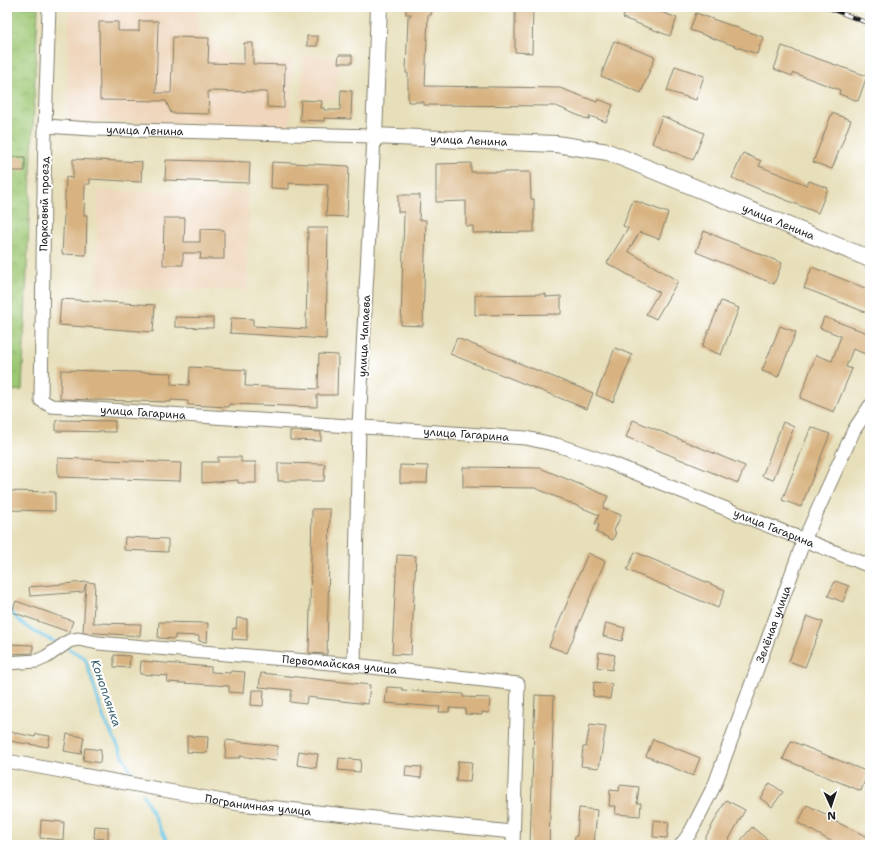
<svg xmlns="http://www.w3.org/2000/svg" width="877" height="852" font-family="'Shantell Sans',sans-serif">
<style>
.built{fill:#efd6bc}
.park{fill:url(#park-crowns);stroke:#5c7248}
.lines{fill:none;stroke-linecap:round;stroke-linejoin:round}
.stream{stroke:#68c5e6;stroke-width:3}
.building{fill:#d8b381}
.minor-casing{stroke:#827e6b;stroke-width:15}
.major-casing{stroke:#827e6b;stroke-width:18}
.minor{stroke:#fff;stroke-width:13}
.major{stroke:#fff;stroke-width:16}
.rail-casing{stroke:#1c1c1c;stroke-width:4.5}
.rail{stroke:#fff;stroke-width:3;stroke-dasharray:9;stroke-linecap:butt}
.labels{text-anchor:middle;stroke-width:4;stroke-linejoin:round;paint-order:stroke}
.street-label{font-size:11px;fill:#1c1c1c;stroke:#fff}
.water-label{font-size:12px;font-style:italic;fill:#3a606d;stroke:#fff}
</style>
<defs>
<pattern id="park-crowns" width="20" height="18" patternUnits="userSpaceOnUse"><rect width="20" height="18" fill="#9dc773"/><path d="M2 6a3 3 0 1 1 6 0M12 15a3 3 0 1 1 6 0" fill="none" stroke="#87aa63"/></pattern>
</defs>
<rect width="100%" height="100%" fill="#fff"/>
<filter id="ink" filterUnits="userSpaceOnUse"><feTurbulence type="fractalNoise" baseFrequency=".025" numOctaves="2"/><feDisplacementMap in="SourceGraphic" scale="8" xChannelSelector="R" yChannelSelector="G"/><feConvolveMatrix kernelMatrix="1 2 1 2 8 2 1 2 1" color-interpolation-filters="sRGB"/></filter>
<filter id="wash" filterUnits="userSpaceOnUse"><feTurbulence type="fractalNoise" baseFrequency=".012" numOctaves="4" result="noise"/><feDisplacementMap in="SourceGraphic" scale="16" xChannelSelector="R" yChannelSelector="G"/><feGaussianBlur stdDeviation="0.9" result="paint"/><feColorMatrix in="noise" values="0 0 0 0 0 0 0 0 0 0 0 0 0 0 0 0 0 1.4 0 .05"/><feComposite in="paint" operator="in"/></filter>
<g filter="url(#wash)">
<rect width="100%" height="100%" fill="#e7dfba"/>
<!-- built -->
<g class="built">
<polygon points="69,7 197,7 198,31 211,37 231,60 293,61 290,126 198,123 67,121"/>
<polygon points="304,55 339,57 336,100 301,98"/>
<polygon points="98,191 248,192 247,290 97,289"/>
</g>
<!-- park -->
<polygon class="park" points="7,7 38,7 22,390 7,391"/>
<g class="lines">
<!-- stream -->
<g class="stream">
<path d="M7 604C15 624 39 635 58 643"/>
<polyline points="67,648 85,658 104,719 134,777"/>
<polyline points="143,794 169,845"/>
</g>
</g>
<g id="blocks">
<!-- building -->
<g class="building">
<polygon points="406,7 432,7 431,15 428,15 425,86 560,88 597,102 598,99 613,105 606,122 590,116 589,120 556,106 424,105 424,102 408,102 408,73 406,73 408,16 411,16 411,14 406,14"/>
<polygon points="515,7 533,7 532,53 515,52"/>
<polygon points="627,7 648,7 677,18 670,36 623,18"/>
<polygon points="696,13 763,37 757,54 690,30"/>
<polygon points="139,21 158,21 156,93 171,93 173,37 209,38 208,63 244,64 244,43 253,43 253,64 285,65 284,108 267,107 267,92 208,91 209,114 171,113 166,101 100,100 99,22 118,22 118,31 139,31"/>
<polygon points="307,36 318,36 317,46 307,46"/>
<polygon points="614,41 655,57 641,93 601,76"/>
<polygon points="782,46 867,76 858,101 839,94 840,90 794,73 792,76 774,69"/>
<polygon points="339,55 352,55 352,63 338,63"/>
<polygon points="675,66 704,76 696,100 667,91"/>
<polygon points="341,90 352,91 351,119 324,118 324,121 300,120 301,100 322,101 321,108 324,108 324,110 340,110"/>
<polygon points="832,113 851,120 832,169 813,162"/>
<polygon points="662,116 704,133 693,160 652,143"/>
<polygon points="743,153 761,161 759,166 807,185 809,181 828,188 818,213 732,178"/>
<polygon points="10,157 25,157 25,171 11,171"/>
<polygon points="73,159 142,162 141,182 90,179 90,184 85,184 84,215 87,215 86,255 62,254 66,177 73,178"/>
<polygon points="166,160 250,162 249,183 165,180"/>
<polygon points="272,162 349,166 347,217 326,216 328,185 289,183 289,189 271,188"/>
<polygon points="471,163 471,172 530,172 531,199 534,199 534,232 473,233 473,226 466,226 466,201 436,202 436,164"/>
<polygon points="398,195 420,195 419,220 426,220 423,326 401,325 404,212 398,212"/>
<polygon points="633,200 668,213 659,239 640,232 628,251 678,281 656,319 646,314 659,292 607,263 628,228 623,226"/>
<polygon points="164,218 185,218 184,242 200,242 200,229 224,230 224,259 200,259 201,253 183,253 183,265 163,265"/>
<polygon points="308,228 328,228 326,339 230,333 231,318 253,319 253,326 306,329"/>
<polygon points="704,231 782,263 774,284 696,252"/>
<polygon points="812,267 870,290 870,314 804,288"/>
<polygon points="546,294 546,297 561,296 561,314 475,315 475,295"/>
<polygon points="61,299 155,305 153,332 59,325"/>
<polygon points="721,301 739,308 721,355 702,347"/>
<polygon points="175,317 213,318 213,328 175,327"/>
<polygon points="824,317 870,334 870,356 853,349 846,367 852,369 834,412 800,398 816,355 832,361 841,336 820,328"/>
<polygon points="780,326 796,332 778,377 762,371"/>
<polygon points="457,338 593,393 587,409 450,354"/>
<polygon points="615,348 632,355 613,402 596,395"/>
<polygon points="319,354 338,355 337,395 317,395 317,407 229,404 229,407 188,405 188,401 171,400 171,402 60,399 61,370 172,373 171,384 189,385 190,367 246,370 245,386 318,389"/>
<polygon points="56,420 115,421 115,432 56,431"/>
<polygon points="633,420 745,466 738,483 626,437"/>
<polygon points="783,422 794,427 773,480 762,476"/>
<polygon points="811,427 830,434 801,507 782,500"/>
<polygon points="290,431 321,432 321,441 290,440"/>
<polygon points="218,457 241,457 241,462 256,462 256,483 238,483 238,480 202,483 202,462 218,462"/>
<polygon points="58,458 181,463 180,481 58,477"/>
<polygon points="278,463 325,464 324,481 278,481"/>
<polygon points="400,465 428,466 427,483 400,483"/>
<polygon points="463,467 540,468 608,496 603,508 621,515 614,531 616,532 613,540 596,532 599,525 595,524 599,515 535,488 463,487"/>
<polygon points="7,491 55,492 55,511 7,510"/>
<polygon points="312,509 330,509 327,654 309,653"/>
<polygon points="125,537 168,539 168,552 124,550"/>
<polygon points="635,552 725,590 718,608 627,570"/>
<polygon points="588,553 605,561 567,653 549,646"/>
<polygon points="397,555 416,556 411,655 392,654"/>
<polygon points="835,581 849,586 843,602 828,596"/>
<polygon points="86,582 95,583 93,623 141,624 140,636 83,632 86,584 83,592 30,596 29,587"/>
<polygon points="16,601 73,621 69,632 12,612"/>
<polygon points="807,616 823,622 805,667 789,661"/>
<polygon points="237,618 247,619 247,640 232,639 233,628 236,629"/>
<polygon points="159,622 208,623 207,642 199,641 199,636 175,635 175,639 158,638"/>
<polygon points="606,623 625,628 622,641 603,636"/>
<polygon points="7,644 33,645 33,653 7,654"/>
<polygon points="599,652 615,655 612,670 597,667"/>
<polygon points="114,655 130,656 129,668 114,667"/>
<polygon points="141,661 211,667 211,672 230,673 231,671 245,672 243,693 229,692 229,686 167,682 168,676 140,674"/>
<polygon points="261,673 370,685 368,704 307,697 306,704 290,702 292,690 259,687"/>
<polygon points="594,682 612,684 610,699 593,696"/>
<polygon points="387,687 402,688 402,690 463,694 463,697 490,698 489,713 482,712 482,715 465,714 466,709 449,708 449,712 439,712 440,707 385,703"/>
<polygon points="252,690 264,690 263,706 251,705"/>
<polygon points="535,695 554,696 549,845 530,845"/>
<polygon points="590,724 606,726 599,768 581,766 583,747 586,747"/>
<polygon points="11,732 35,737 36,734 50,736 48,747 9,741"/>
<polygon points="67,734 84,737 81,754 64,751"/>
<polygon points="187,736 208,737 207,753 187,752"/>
<polygon points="653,739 700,758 693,776 646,756"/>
<polygon points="226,740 278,746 276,761 240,756 240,758 225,758"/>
<polygon points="791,741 868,772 861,791 783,759"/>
<polygon points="85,748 101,750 100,763 83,760"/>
<polygon points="299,751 318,754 316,768 297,765"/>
<polygon points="339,758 361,760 360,772 338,770"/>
<polygon points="458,761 472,762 470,782 456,781"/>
<polygon points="406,766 422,767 421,778 405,776"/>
<polygon points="770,783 783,792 772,807 760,798"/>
<polygon points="620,785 639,787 637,803 641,803 640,816 615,814 616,806 609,806 610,790 619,791"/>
<polygon points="726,800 745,810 726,845 709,845 703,842"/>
<polygon points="807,805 829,816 828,818 870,838 870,845 838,845 798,823"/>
<polygon points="579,808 597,810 594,845 574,845 575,836 577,836"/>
<polygon points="41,820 64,822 63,840 40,838"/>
<polygon points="654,820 669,822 667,838 653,837"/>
<polygon points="95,826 108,827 108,839 94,838"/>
<polygon points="752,827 774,845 737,845"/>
</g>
</g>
</g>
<g filter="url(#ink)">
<use href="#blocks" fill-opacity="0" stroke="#827e6b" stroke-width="1"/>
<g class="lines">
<defs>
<g id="minor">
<path id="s1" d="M49 7 45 126 41 400 51 406 526 438 557 445 608 462 870 566"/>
<path id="s2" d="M45 126 92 129 374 136 359 426 354 665"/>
<path id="s3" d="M7 663 37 661 46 657 69 641 78 639 98 643 354 665 518 684 513 845"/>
<path id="s4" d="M7 761 239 804 512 832"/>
<path id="s5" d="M681 845 690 833 715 784 804 540 854 430 870 406"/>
</g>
<g id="major">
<path id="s6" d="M379 7 374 136 556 144 608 152 870 259"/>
</g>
</defs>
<!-- minor casing -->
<use href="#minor" class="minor-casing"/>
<!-- major casing -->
<use href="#major" class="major-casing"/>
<!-- minor -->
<use href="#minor" class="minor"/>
<!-- major -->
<use href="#major" class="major"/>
<defs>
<polyline id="rail" points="826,7 870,24"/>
</defs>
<!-- rail casing -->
<use href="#rail" class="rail-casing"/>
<!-- rail -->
<use href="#rail" class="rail"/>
</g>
</g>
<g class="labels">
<!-- street labels -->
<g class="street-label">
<text dy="4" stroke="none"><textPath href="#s2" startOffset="100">улица Ленина</textPath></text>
<text dy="4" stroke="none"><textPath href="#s6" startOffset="224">улица Ленина</textPath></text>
<text transform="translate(44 204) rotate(-89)" y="4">Парковый проезд</text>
<text dy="4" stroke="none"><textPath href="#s6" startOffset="548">улица Ленина</textPath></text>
<text transform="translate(364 336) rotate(-87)" y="4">улица Чапаева</text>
<text dy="4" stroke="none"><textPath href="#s1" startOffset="497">улица Гагарина</textPath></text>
<text dy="4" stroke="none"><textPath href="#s1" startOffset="821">улица Гагарина</textPath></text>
<text dy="4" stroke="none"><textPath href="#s1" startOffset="1145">улица Гагарина</textPath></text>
<text dy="4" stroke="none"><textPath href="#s5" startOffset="240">Зелёная улица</textPath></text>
<text dy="4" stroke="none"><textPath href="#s3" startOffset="340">Первомайская улица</textPath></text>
<text dy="4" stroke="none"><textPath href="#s4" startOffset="255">Пограничная улица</textPath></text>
</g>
<!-- water labels -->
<g class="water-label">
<text transform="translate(106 693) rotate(71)" y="4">Коноплянка</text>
</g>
</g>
<!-- margin -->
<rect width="877" height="852" fill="none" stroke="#fff" stroke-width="24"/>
<!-- north arrow -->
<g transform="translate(831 806) rotate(177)" stroke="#ffffff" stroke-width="3" paint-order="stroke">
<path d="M0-3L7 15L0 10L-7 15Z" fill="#1c1c1c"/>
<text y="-6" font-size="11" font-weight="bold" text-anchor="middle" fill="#1c1c1c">N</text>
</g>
</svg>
